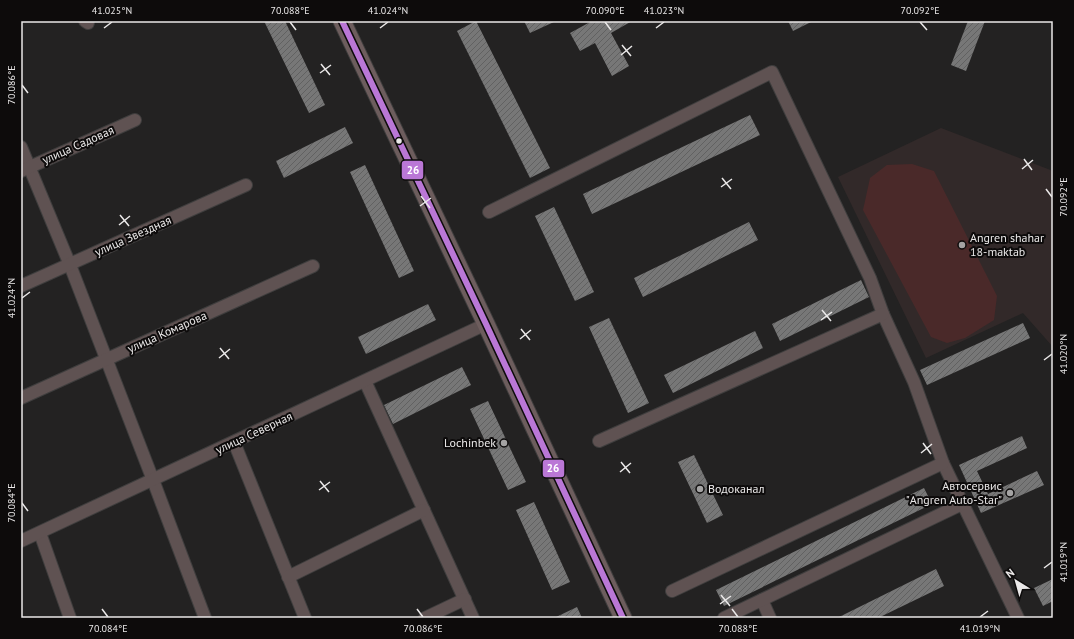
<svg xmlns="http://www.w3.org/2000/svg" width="1074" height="639" font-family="'PT Sans',sans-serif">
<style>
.built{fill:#322929}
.green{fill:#4a2929}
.building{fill:url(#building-hatch)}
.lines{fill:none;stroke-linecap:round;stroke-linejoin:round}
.street-casing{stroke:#3f3e3e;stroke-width:14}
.secondary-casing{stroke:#3f3e3e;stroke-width:19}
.street{stroke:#5f5252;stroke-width:12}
.secondary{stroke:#6d5d5d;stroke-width:17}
.bus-1-casing{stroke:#0d0b0b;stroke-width:9}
.bus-1{stroke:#ba77d6;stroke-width:6}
.ticks{fill:none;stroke:#eae8e8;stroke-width:1.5}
.bus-dot{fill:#eae8e8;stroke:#0d0b0b;stroke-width:1.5}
.poi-dot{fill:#a4a3a3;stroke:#0d0b0b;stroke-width:1.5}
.labels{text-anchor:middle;stroke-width:4;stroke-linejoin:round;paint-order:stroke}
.street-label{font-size:12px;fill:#eae8e8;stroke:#0d0b0b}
.poi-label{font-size:12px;fill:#eae8e8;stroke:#0d0b0b;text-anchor:start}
.line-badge{stroke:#0d0b0b;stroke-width:1.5}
.badge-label{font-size:11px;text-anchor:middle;font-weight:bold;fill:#fff}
.neatline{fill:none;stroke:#eae8e8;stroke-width:1.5}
.ticks-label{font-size:10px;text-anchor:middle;fill:#eae8e8}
</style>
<defs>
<pattern id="building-hatch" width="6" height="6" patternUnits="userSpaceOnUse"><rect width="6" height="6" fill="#777"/><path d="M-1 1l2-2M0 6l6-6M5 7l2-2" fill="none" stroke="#616161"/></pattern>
</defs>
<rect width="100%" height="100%" fill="#232222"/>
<!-- built -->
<polygon class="built" points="941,128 1053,171 1053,347 1023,313 926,358 838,177"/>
<!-- green -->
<polygon class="green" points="912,164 934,171 997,296 994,320 965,338 947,343 931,337 863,210 870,178 887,165"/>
<!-- building -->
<g class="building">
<polygon points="264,21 285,21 325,105 309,113"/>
<polygon points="476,21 550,168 530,178 457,31"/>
<polygon points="524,21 556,21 530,33"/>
<polygon points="592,21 632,21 611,33 629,66 612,76 595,43 580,51 570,33"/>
<polygon points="788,21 813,21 793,31"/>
<polygon points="968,21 985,21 966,71 951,65"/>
<polygon points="750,115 760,135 592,214 583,194"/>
<polygon points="345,127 353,143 284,178 276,161"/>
<polygon points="365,165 414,271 399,278 350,172"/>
<polygon points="554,207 594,292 575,301 535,216"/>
<polygon points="749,222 758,240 643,297 634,278"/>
<polygon points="861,280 869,297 780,341 772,324"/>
<polygon points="428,304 436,320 366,354 358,337"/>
<polygon points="609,318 649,403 628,413 589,327"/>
<polygon points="1023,323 1030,338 927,385 920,370"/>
<polygon points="755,331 763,348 673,393 664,375"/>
<polygon points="462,367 471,385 393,424 384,405"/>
<polygon points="488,401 526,482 508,490 470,409"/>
<polygon points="1022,436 1027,448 977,471 988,494 1037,471 1044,485 981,513 959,465"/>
<polygon points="694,455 723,515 707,523 678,462"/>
<polygon points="924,488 932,504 724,606 716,590"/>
<polygon points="534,502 570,582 552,590 516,510"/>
<polygon points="936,569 944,586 878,618 837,618"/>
<polygon points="1053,579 1053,601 1043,606 1034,588"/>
<polygon points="577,607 582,618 554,618"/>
</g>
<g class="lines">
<defs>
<g id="street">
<polyline points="85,21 88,23"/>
<polyline points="21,147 70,265 153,480 205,618"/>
<polyline points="21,171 135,120"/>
<polyline points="489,212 772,72 870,278 883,314 914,382 943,463 1018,618"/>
<polyline points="21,286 246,185"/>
<polyline points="365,381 473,618"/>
<polyline points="21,398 313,266"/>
<polyline points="599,441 883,314"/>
<polyline points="234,442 305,618"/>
<polyline points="40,533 70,618"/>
<polyline points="21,541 486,324"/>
<polyline points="288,577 424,510"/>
<polyline points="672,591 943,463"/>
<polyline points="762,600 770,618"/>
<polyline points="425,618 465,599"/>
<polyline points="724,618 962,504"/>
</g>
<polyline id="secondary" points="342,21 486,324 623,618"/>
</defs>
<!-- street casing -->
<use href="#street" class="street-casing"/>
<!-- secondary casing -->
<use href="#secondary" class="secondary-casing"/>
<!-- street -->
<use href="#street" class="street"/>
<!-- secondary -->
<use href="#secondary" class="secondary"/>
<defs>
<polyline id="bus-1" points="342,21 486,324 623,618"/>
</defs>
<!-- bus-1 casing -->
<use href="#bus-1" class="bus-1-casing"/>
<!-- bus-1 -->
<use href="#bus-1" class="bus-1"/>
</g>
<!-- ticks -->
<path class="ticks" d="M290 22 296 30M605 22 611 30M920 22 927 30M104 28 112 22M380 28 388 22M656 28 664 22M622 45 631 56M621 55 632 46M321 64 330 75M320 73 331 65M22 85 28 93M1024 159 1032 170M1022 169 1033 160M722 178 731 189M721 187 732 179M1046 189 1052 197M421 196 430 208M420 206 431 198M120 215 129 226M119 225 130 216M22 298 30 292M822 310 831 321M821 320 832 312M521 329 530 340M520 339 531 330M220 348 229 359M219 358 230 349M1044 360 1052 354M923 443 931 454M921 453 932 444M621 462 630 473M620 472 631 463M320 481 329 492M319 490 330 482M22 503 28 511M1044 568 1052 562M721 595 730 606M720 604 731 596M102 609 108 617M417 609 423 617M732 609 738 617M980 617 988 611"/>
<!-- markers -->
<circle class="bus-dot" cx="399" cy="141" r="3.5"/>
<g class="poi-dot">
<circle cx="962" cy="245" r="4"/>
<circle cx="504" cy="443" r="4"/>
<circle cx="700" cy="489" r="4"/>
<circle cx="1010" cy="493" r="4"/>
</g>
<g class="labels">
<!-- street labels -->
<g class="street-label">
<text transform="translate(78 145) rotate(-24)" y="4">улица Садовая</text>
<text transform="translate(133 236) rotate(-24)" y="4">улица Звездная</text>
<text transform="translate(167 332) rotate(-24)" y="4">улица Комарова</text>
<text transform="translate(254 433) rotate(-25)" y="4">улица Северная</text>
</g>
<!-- poi labels -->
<g class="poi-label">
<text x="970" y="242">Angren shahar<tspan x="970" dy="14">18-maktab</tspan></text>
<text x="496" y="447" text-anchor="end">Lochinbek</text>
<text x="1002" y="490" text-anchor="end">Автосервис<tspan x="1002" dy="14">"Angren Auto-Star"</tspan></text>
<text x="708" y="493">Водоканал</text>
</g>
</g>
<g class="line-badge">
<rect x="401" y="160" width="23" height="20" rx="4" fill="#ba77d6"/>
<rect x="542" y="459" width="23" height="19" rx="4" fill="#ba77d6"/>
</g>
<g class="badge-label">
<text x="413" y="174">26</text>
<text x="553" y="472">26</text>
</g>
<!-- border -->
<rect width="1074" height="639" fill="none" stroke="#0d0b0b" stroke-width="44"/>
<!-- north arrow -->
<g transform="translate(1016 581) rotate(323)" stroke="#0d0b0b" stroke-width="3" paint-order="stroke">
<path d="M0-3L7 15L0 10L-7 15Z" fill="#eae8e8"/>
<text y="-6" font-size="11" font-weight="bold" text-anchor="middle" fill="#eae8e8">N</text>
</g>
<rect x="22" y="22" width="1030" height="595" class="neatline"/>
<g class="ticks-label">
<text x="112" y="14">41.025°N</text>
<text x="290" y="14">70.088°E</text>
<text x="388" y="14">41.024°N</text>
<text x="605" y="14">70.090°E</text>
<text x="664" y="14">41.023°N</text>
<text x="920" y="14">70.092°E</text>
<text transform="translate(11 85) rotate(-90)" y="4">70.086°E</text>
<text transform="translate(1063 197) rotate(-90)" y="4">70.092°E</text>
<text transform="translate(11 298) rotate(-90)" y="4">41.024°N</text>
<text transform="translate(1063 354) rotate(-90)" y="4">41.020°N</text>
<text transform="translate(11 503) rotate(-90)" y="4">70.084°E</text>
<text transform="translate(1063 562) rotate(-90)" y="4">41.019°N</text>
<text x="108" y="632">70.084°E</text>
<text x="423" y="632">70.086°E</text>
<text x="738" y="632">70.088°E</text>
<text x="980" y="632">41.019°N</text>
</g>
</svg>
